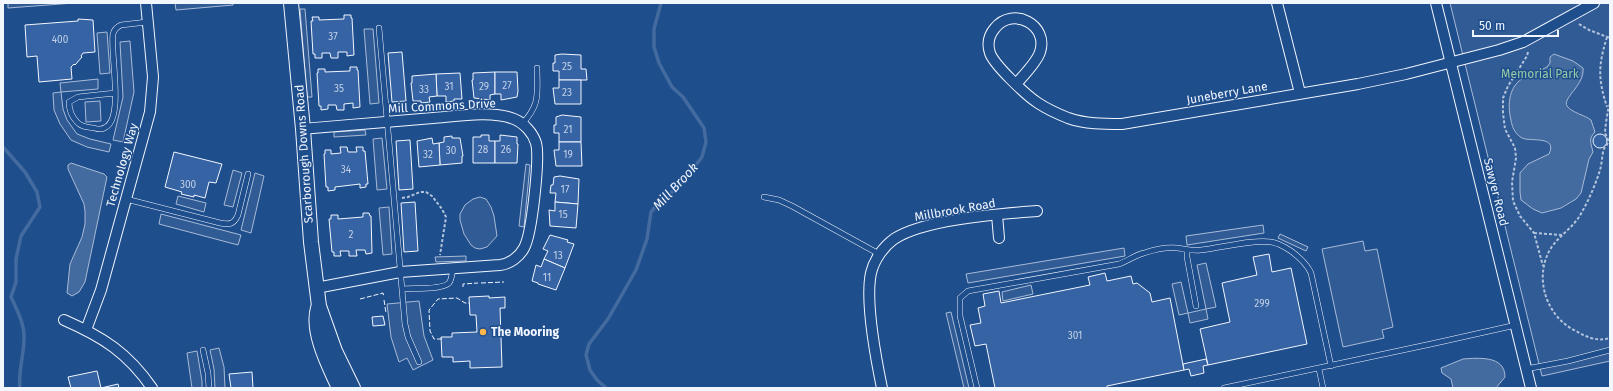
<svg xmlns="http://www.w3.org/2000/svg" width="1613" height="391" font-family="'Fira Sans',sans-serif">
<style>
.built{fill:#305b95;stroke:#a8bbd7}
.water{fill:#446ba0;stroke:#a8bbd7}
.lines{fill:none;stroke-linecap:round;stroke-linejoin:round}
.stream{stroke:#446ba0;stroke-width:3.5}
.building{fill:#3563a3;stroke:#f2f6ff}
.lane-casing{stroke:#f2f6ff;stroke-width:6}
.street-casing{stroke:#f2f6ff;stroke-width:12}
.secondary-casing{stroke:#f2f6ff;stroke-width:16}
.path{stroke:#b3c4dc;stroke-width:2;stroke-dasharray:3 2;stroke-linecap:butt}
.lane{stroke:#1f4e8c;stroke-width:5}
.street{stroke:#1f4e8c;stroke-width:10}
.secondary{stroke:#1f4e8c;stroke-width:14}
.fence{stroke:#f2f6ff;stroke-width:1;stroke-dasharray:5 2;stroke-linecap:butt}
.poi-dot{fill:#ffb74d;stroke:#1f4e8c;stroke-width:1.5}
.labels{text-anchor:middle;stroke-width:3;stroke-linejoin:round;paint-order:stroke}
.number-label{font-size:10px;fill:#c3d1e8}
.park-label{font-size:12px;fill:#97c8a6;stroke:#1f4e8c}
.street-label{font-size:12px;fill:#f2f6ff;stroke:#1f4e8c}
.poi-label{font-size:12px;font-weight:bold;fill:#f2f6ff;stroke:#1f4e8c;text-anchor:start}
.water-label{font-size:13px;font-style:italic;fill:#f2f6ff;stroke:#1f4e8c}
</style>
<rect width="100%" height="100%" fill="#1f4e8c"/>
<!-- built -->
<g class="built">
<polygon points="8,3 74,3 8,8"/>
<polygon points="175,3 233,3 233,5 176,10"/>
<polygon points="1450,3 1610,3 1610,361 1542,376"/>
<polygon points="300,9 305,9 312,97 307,97"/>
<polygon points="373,29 379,103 370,104 364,29"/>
<polygon points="107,32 110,73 100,74 97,33"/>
<polygon points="130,41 134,92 123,142 113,140 123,97 120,42"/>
<polygon points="98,79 98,89 61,92 63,109 67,120 77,134 90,139 111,144 109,152 87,147 71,140 60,124 54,110 53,93 61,92 60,83"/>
<polygon points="100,101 101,121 86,122 85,102"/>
<polygon points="365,130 366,135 334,137 334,132"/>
<polygon points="382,138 387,189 377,190 373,139"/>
<polygon points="526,164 530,165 524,227 519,226"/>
<polygon points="233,170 242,173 233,207 224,205"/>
<polygon points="255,173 264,176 251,233 241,230"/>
<polygon points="178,196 206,203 204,212 176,204"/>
<polygon points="480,197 486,199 491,207 494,216 497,236 487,247 480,249 475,248 471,245 464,234 460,220 460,214 465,205 473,199"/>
<polygon points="389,207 392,254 383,255 379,208"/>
<polygon points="161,214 241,235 238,245 159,224"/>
<polygon points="1263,225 1264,233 1187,245 1186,236"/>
<polygon points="1280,234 1308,247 1306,251 1278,238"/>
<polygon points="1363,241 1365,251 1377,249 1393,327 1382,330 1384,338 1343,347 1322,249"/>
<polygon points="1124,248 1125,256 968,283 966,274"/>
<polygon points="466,256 466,261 436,262 435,257"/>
<polygon points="1206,263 1216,307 1206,309 1208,319 1190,323 1188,313 1179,315 1172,284 1181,282 1188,313 1206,309 1197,265"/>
<polygon points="1031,285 1033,294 1003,301 1002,292"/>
<polygon points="419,301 424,336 433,360 413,370 407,358 399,362 391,337 387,304"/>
<polygon points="951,312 969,388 964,388 946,313"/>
<polygon points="219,348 224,367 225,388 215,388 214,369 210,350"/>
<polygon points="197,351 202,381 202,388 192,388 187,353"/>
</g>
<!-- water -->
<g class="water">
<path d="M1554 54 1573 61 1583 68C1585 85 1562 98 1567 106 1572 113 1585 115 1591 120L1595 132C1588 139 1591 143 1593 152L1589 159 1581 193 1576 199 1561 208 1542 213 1533 209 1521 200 1520 192V173L1528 164 1549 154C1558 135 1530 142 1522 138 1515 134 1512 127 1511 120 1507 104 1509 85 1525 77 1532 73 1540 71 1547 67L1550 63V57Z"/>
<polygon points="71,163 104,174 107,177 85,282 79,292 72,296 67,293 70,264 82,237 85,224 85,211 84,204 68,169 68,165"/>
<path d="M1463 359C1478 358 1505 355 1505 377L1496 388H1453L1451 379 1442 373 1441 368Z"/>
</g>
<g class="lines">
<!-- stream -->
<g class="stream">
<path d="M3 147 25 172 37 192 40 207 21 236 16 259V282L11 297C17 310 25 325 24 339 24 355 18 371 20 388"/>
<polyline points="606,388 597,380 590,370 586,355 589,344 608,319 636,270 647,239 651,212 662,199 678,188 702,157 706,142 704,128 683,97 672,87 659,63 654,47 654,29 661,3"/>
</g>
</g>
<!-- building -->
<g class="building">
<polygon points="344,15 351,15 351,18 352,18 354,55 347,56 347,52 338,52 338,58 331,58 330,53 322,53 322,58 315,58 315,54 313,54 311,21 313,21 312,17 319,17 319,20 344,19"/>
<polygon points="78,19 93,20 95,52 83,53 81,56 82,57 75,65 74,64 71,67 72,79 39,82 37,56 27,57 25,25 78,21"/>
<polygon points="402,52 406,101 392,102 388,53"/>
<polygon points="562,54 581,55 581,69 586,69 587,80 559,80 559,71 553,71 553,63 555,63 555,55"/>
<polygon points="350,67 357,67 357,70 358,70 360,107 353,108 353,103 344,104 344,110 337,110 336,105 328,105 328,109 321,110 321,106 319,106 317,73 318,73 318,69 325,69 325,72 350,71"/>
<polygon points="495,72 495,94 490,95 490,100 474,98 472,80 473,80 473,73"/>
<polygon points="495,72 517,72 518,91 517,97 501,100 501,94 495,94"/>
<polygon points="460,73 462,99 454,99 454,101 446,102 446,96 437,96 436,74"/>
<polygon points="436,74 437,96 429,97 430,102 421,103 421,101 413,101 411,83 412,83 412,76"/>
<polygon points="559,80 581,80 581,104 555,104 553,88 559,88"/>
<polygon points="562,115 581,117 581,142 559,142 559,133 554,133 554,125 556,125 556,117"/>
<circle cx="1600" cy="141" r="7"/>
<polygon points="481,135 489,135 489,141 495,141 495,163 473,163 473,137 481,137"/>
<polygon points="500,135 517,137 517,144 518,144 517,163 495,163 495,141 500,141"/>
<polygon points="452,136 452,138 460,138 463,156 462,156 462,163 440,165 439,143 444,142 444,137"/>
<polygon points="432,138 433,144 439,143 440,165 419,167 417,141"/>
<polygon points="410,140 413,189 399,190 396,141"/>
<polygon points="559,142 581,142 582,166 556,166 554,150 559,150"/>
<polygon points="340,147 347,147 348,152 357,152 356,147 363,147 363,151 365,151 368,184 366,184 366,187 360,188 360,184 335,187 335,190 328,191 328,187 326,187 324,154 325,154 325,150 331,150 331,154 341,153"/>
<polygon points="174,152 222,164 216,183 209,182 205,198 194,195 194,197 181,194 182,192 165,187"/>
<polygon points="560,176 579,179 578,204 555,202 556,193 550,193 551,185 553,185 554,177"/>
<polygon points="415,202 418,251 404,252 401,203"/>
<polygon points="555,202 578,204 576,228 550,226 549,210 555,211"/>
<polygon points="363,213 369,213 370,216 371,216 372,253 366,254 365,250 356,250 357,256 349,256 349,251 340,251 341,256 334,256 334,252 332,252 329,219 331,219 331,215 338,215 338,219 363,217"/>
<polygon points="550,235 568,240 567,242 574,244 565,268 544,259 548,251 543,249"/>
<polygon points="1269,254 1272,272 1291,268 1307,344 1208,365 1200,329 1230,322 1222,283 1257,275 1253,257"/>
<polygon points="544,259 565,268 556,290 538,284 538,283 532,281 536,265 541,267"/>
<polygon points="1105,273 1107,281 1131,276 1133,284 1137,283 1150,293 1152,302 1170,298 1184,370 1107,386 1107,388 995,388 986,344 975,346 970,325 981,323 978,308 985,306 983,294 999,291 1001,303 1090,285 1088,277"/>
<polygon points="489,296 489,298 505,297 505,308 500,308 502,367 470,368 470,361 453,362 453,357 442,357 441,337 452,337 452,333 477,332 476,315 470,315 469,297"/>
<polygon points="383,316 385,325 373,326 372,317"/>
<polygon points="1206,359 1208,365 1203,366 1204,373 1191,376 1189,369 1184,370 1183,364"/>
<polygon points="97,371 101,388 71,388 68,377"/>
<polygon points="252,372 253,388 231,388 229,374"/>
<polygon points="118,384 119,388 101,388"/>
</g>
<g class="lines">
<defs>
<g id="lane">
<polyline points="379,28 405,324 408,337 419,362"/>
<path d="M115 93 78 97 69 102C69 110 71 116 77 122 81 127 87 127 94 128 97 129 102 130 106 127 124 117 110 52 113 34 114 29 117 27 121 25L147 22"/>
<path d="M522 124C541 104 537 93 537 68"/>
<polyline points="764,197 779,200 792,206 879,254"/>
<path d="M126 199 220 223C230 225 234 224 238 215L248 174"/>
<polyline points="1187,250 1187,257 1196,306"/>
<path d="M403 289C413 288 442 290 449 283 452 279 452 273 453 268"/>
<polyline points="203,350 208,373 209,388"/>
<polyline points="1319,369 1323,388"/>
<polyline points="1526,369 1568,361 1610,350"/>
<path d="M977 388 960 316V298L968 291 1119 264C1128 261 1135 255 1144 253 1153 250 1167 247 1177 248 1185 249 1192 251 1201 250 1221 248 1253 239 1271 242 1279 243 1285 247 1291 251 1299 257 1307 264 1311 273L1331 366"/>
<polyline points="1224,388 1431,344 1516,325"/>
</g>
<g id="street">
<polyline points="1277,3 1300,93"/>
<polyline points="1436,3 1531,388"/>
<path d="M1016 84C1023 76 1037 62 1040 52 1049 25 1013 6 995 28 989 35 987 44 990 53 994 65 1027 96 1038 103 1047 109 1058 114 1068 118 1085 124 1104 124 1122 124L1358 84 1406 74 1499 50 1523 42 1594 3"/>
<path d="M303 129C346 125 389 122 433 118 457 116 492 110 514 119 524 123 533 133 536 143 540 158 532 234 524 248 520 256 510 264 500 265L400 272 316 288"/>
<polyline points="997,215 999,238"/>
<path d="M64 320C103 337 128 353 152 388"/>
<polyline points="86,330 101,290 150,112 153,77 146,3"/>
<path d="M882 388C876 359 865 301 871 273 874 260 883 247 894 239 924 219 1000 214 1037 211"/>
</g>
<g id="secondary">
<polyline points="291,3 303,129 311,242 319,306 335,351 353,388"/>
<path d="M318 308C311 332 329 366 339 388"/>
</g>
</defs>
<!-- lane casing -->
<use href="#lane" class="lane-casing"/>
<!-- street casing -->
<use href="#street" class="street-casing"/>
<!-- secondary casing -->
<use href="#secondary" class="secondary-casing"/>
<!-- path -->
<g class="path">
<polyline points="1579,24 1589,30 1610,38"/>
<path d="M1607 37C1598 66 1598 79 1607 107"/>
<polyline points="1528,52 1527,56 1508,86 1503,98 1503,113 1505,129 1515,148 1516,158 1512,182 1513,201 1520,216 1534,233 1543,266"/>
<path d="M1610 104C1608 107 1605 128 1605 133 1606 136 1608 138 1608 141 1608 145 1605 146 1604 149 1602 153 1602 164 1600 170 1595 186 1588 202 1579 217 1571 229 1559 236 1551 248 1533 277 1546 317 1576 331 1586 337 1598 342 1610 338"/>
<polyline points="402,198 408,197 420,192 426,192 432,196 442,209 446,217 440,255"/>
<polyline points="1534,233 1562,235"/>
</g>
<!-- lane -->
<use href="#lane" class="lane"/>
<!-- street -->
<use href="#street" class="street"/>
<!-- secondary -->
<use href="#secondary" class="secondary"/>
<!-- fence -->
<g class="fence">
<polyline points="481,283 504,282"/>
<polyline points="463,287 463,284 478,283"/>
<polyline points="360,299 383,293 384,297"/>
<polyline points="384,300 386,313"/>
<polyline points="442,339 434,339 430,331 429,310 438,299 457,298 465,303 469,303"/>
</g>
</g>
<!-- markers -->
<circle class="poi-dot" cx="483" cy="332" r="4"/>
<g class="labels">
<!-- number labels -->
<g class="number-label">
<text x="333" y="40">37</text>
<text x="60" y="43">400</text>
<text x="567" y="70">25</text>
<text x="507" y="89">27</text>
<text x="449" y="90">31</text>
<text x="484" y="90">29</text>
<text x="339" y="92">35</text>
<text x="424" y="93">33</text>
<text x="567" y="96">23</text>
<text x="568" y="133">21</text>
<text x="483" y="153">28</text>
<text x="506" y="153">26</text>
<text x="451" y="154">30</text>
<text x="428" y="158">32</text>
<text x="568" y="158">19</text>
<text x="346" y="173">34</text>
<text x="188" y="188">300</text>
<text x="565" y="193">17</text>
<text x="563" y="218">15</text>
<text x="351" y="238">2</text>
<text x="558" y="259">13</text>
<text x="547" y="281">11</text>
<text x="1262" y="307">299</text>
<text x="1075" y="339">301</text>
</g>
<!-- park labels -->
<g class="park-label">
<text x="1540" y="78">Memorial Park</text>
</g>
<!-- street labels -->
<g class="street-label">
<text transform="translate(1227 93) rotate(-10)" y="4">Juneberry Lane</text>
<text transform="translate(442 106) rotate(-3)" y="4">Mill Commons Drive</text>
<text transform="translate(304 154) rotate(-94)" y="4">Scarborough Downs Road</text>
<text transform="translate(122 165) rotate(-74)" y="4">Technology Way</text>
<text transform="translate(1496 192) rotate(76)" y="4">Sawyer Road</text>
<text transform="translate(955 210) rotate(-10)" y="4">Millbrook Road</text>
</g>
<!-- poi labels -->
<g class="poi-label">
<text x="491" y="336">The Mooring</text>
</g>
<!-- water labels -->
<g class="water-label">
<text transform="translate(675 186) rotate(-47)" y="5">Mill Brook</text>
</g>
</g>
<!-- border -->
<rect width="1613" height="391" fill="none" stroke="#f2f6ff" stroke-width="8"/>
<!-- scale -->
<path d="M1473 30v6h85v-6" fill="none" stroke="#f2f6ff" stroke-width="2"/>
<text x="1479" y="30" font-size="12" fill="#f2f6ff" stroke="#1f4e8c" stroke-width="3" paint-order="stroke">50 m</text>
</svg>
